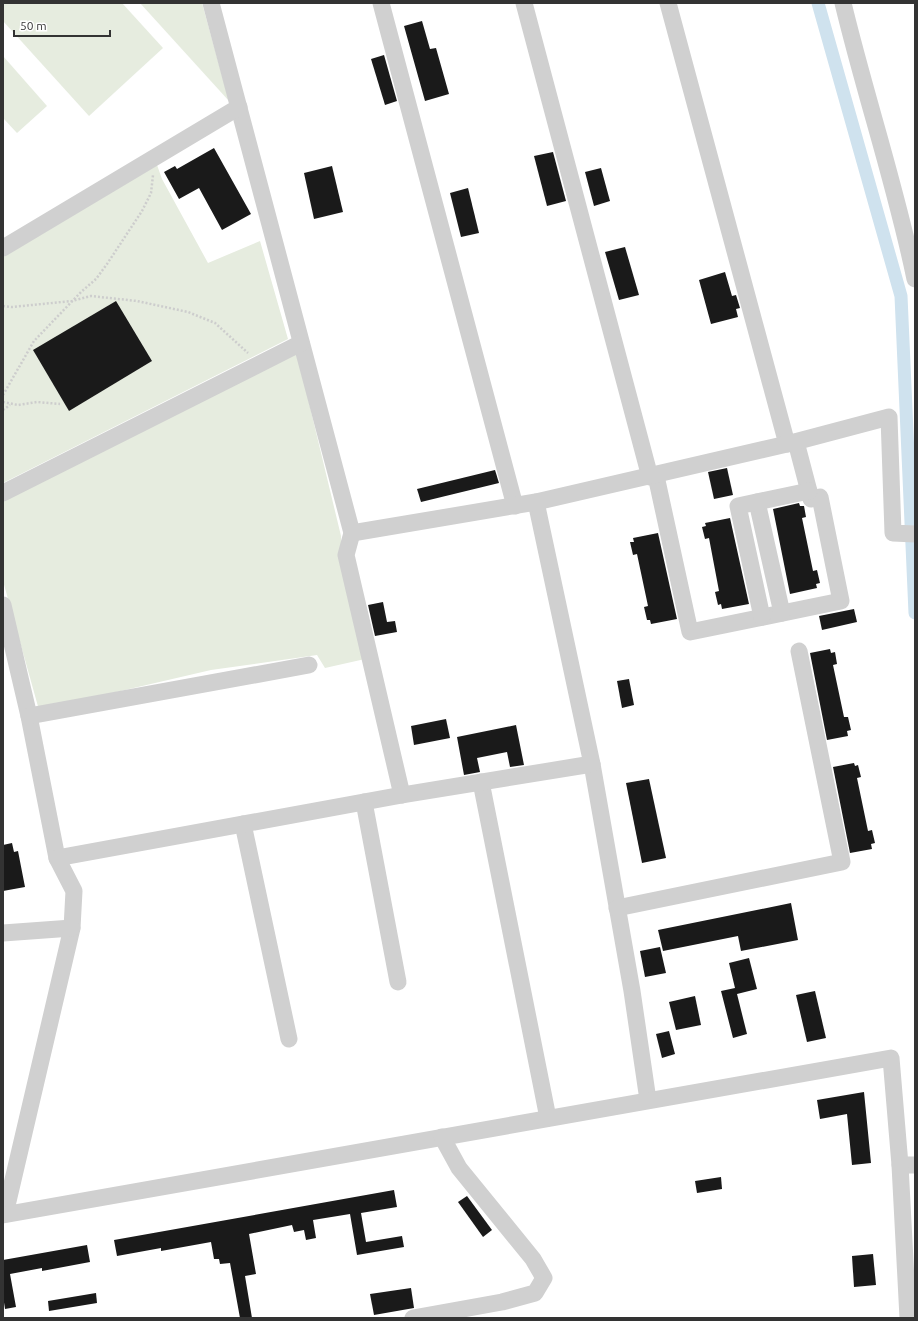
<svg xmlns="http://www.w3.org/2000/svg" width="918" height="1321" font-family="Ubuntu,sans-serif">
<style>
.green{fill:#e6ecdf}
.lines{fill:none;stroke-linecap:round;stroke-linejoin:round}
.canal{stroke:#cfe2ee;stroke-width:13}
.building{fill:#1a1a1a}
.path{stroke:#cdcdcd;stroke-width:2.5;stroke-dasharray:2 2;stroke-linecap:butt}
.minor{stroke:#d0d0d0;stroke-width:17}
</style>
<rect width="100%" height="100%" fill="#fff"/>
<!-- green -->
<g class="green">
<polygon points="3,3 122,3 163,48 89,116 3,21"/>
<polygon points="140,3 202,3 229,101"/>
<polygon points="3,56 47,106 17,133 3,118"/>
<polygon points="157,165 162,179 208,263 260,241 288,339 3,483 3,257"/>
<polygon points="297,353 341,536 341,559 365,659 325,668 317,655 211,670 39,710 3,581 3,500"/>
</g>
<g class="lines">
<!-- canal -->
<polyline class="canal" points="818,3 901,296 915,613"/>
</g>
<!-- building -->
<g class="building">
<polygon points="422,21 430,49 436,48 449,94 425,101 404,26"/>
<polygon points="384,55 397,101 385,105 371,59"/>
<polygon points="214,148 251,214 222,230 199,188 179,199 164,172 175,166 177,169"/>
<polygon points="553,152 566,201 547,206 534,156"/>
<polygon points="332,166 343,212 314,219 304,173"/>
<polygon points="601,168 610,201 594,206 585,172"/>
<polygon points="468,188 479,233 461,237 450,193"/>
<polygon points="625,247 639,295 619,300 605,252"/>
<polygon points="725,272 732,296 736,295 740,308 736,309 738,317 711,324 699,280"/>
<polygon points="116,301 152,361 69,411 33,350"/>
<polygon points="727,468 733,495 714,499 708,472"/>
<polygon points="495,470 499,483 421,502 417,489"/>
<polygon points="799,503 800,506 804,506 806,517 802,518 813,571 817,570 820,583 816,584 817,588 790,594 773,509"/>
<polygon points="730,518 749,604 722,609 721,604 718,605 715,592 719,591 709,538 705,539 702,527 706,526 705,523"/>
<polygon points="658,533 677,619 651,624 650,620 647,620 644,607 648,606 637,554 633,555 630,542 634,542 633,538"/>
<polygon points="383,602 387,622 395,621 397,632 375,636 368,605"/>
<polygon points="854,609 857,622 822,630 819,616"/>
<polygon points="830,649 831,653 835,652 837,664 833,665 844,717 848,717 851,730 847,731 848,736 827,740 810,653"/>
<polygon points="629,679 634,705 622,708 617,681"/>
<polygon points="446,719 450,738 414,745 411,726"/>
<polygon points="516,725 524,765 510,767 507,752 477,758 480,772 464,775 457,737"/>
<polygon points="854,763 855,766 858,765 861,777 857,778 868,831 872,830 875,843 871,844 872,849 850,853 833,767"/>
<polygon points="649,779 666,858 642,863 626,783"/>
<polygon points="12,843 14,852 18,851 25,887 3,891 3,845"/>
<polygon points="791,903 798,940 741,951 738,936 663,951 658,930"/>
<polygon points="660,947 666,973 645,977 640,951"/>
<polygon points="749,958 757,989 737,994 747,1034 733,1038 721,991 735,988 729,963"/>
<polygon points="815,991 826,1038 807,1042 796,995"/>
<polygon points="695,996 701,1025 676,1030 669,1002"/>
<polygon points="669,1031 675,1054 662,1058 656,1034"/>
<polygon points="864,1092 871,1163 852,1165 847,1114 820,1119 817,1100"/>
<polygon points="721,1177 722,1189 697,1193 695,1181"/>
<polygon points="394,1190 397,1207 361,1213 366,1242 402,1236 404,1247 357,1255 350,1214 313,1220 316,1238 306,1240 304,1230 294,1232 292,1225 249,1234 256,1274 245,1276 252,1318 240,1318 230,1263 220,1264 219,1259 214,1259 211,1242 161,1251 161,1248 117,1256 114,1240"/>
<polygon points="467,1196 492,1230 483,1237 458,1202"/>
<polygon points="87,1245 90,1262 42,1271 42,1268 10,1274 16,1307 5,1309 3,1296 3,1260"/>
<polygon points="873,1254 876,1285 854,1287 852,1256"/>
<polygon points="411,1288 414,1308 374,1315 370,1294"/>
<polygon points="96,1293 97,1303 49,1311 48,1301"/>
</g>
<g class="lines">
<!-- path -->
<g class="path">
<polyline points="3,306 12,307 72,301 91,296 137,301 188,312 215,323 248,353"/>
<polyline points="3,395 34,341 81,292 96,279 107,264 142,211 151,193 153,175"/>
<polyline points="3,402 18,405 37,402 60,404"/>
<polyline points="3,410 10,405"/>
</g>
<!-- minor -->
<g class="minor">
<polyline points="211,3 352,533 346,555 402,795"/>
<polyline points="381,3 515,506"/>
<polyline points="524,3 650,477"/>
<polyline points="668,3 787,444"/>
<path d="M843 3C865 95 896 186 915 279"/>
<polyline points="3,248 239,107"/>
<polyline points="656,476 690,632 841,601 820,497 811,499 796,442"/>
<polyline points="3,493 301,343"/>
<polyline points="536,502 592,764 632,991 648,1100"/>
<polyline points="757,502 782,613"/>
<polyline points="352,533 536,502 787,444 889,417 893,533 915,534"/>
<polyline points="3,605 29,716 57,858 74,891 72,928 5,1214"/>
<polyline points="762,617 738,506 809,491"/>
<polyline points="29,716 309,665"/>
<polyline points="481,782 548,1118"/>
<polyline points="364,802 398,982"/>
<polyline points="243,824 289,1039"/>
<polyline points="57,858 402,795 592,764"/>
<polyline points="617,908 842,862 799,651"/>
<polyline points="3,933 72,928"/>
<polyline points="900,1165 915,1165"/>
<polyline points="3,1215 891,1058 900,1165 908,1318"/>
<polyline points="413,1318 502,1302 535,1293 544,1278 533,1259 459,1168 442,1137"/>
</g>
</g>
<!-- border -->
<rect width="918" height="1321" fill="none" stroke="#333333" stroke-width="8"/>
<!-- scale -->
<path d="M14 30v6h96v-6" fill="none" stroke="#333333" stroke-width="2"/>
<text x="20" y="30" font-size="12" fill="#333333" stroke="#ffffff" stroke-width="3" paint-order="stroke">50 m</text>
</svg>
